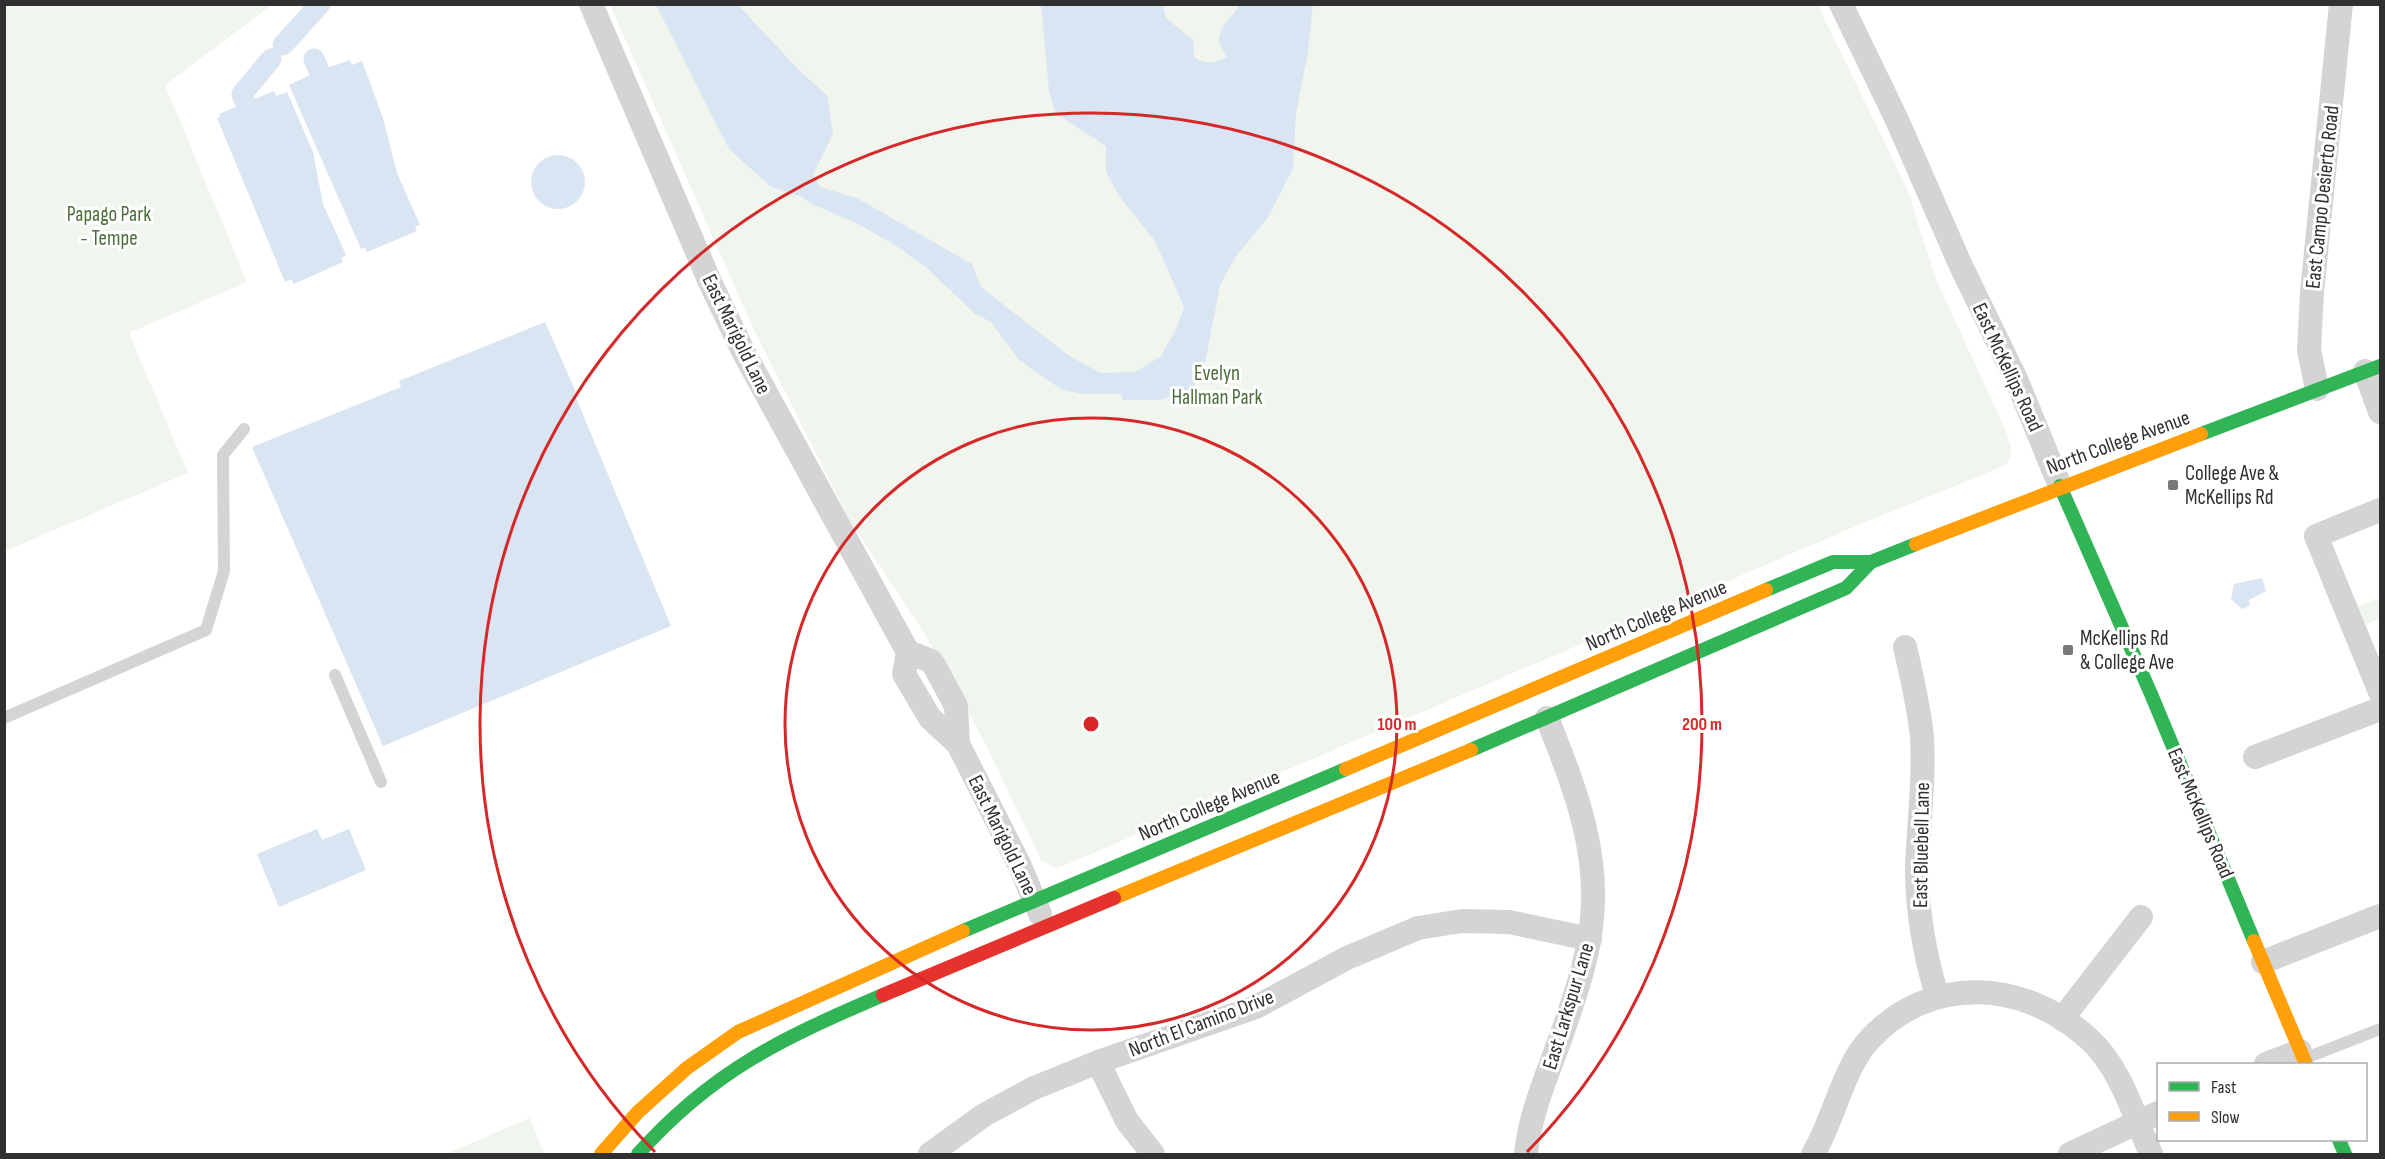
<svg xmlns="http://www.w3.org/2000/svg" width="2385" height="1159" font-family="'Sofia Sans Condensed',sans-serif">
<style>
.green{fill:#f0f6ed}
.water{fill:#dae5f3}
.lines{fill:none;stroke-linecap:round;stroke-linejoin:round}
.canal{stroke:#dae5f3;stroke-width:21}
.lane{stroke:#d4d4d4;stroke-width:12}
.street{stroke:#d4d4d4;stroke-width:24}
.fast{stroke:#30b455;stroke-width:14}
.slow{stroke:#ff9f0a;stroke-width:14}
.jam{stroke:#e5322d;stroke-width:14}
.ring{fill:none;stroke:#d62828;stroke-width:3}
.poi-dot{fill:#787878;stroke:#fff;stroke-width:2}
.labels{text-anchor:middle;stroke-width:6;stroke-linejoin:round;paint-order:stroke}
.street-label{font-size:21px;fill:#303030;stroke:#fff}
.park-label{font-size:21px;fill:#4b6e3c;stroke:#fff}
.poi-label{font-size:21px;fill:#303030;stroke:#fff;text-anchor:start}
.centre{fill:#d62828;stroke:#fff;stroke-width:3}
.ring-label{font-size:18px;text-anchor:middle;font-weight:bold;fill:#d62828;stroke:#fff;stroke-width:6;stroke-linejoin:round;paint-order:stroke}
</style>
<rect width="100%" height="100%" fill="#fff"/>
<!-- green -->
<g class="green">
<polygon points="5,4 272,5 165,85 247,282 129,333 188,473 5,551"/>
<polygon points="610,5 1818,5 1909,193 1935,277 2007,433 2012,452 2006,465 1861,524 1056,869 1041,860 984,741 923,631 851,523 753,328"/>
<polygon points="2380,598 2380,618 2366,624 2358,607"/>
<polygon points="530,1118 544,1154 446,1154"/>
</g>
<!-- water -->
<g class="water">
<path d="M656 5H738L800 71 827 95 833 134 813 175 820 187 857 198 972 264 981 287 1068 355 1100 373 1135 372 1161 356 1177 327 1184 307 1155 241 1119 196 1106 172V146L1055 113 1049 91 1041 5H1163L1166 18 1193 40 1194 57C1206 65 1214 63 1227 57L1218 41 1222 28 1240 5H1313L1308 52 1296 113 1293 169 1267 219 1236 256 1220 285 1203 374 1188 393 1159 400H1123L1121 394H1084L1062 390 1019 360 991 322 975 314 928 269 895 245 856 223 814 205 802 197 771 187 729 149Z"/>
<polygon points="350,60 352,65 362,61 383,118 397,173 420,225 415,227 417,231 367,252 365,248 361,249 289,85 319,71"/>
<polygon points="274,91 276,96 287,92 313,152 323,204 346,255 341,258 343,262 294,284 291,279 285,282 217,118 220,117 219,114"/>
<circle cx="558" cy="182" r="27"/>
<polygon points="545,322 576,392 574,393 671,626 383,746 252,447 401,387 399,381"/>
<polygon points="2262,578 2266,591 2249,600 2250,606 2242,609 2231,599 2234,584"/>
<polygon points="317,829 322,840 349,829 366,870 279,907 257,854"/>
</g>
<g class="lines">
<!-- canal -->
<g class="canal">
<polyline points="283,45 320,4"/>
<polyline points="314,59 319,71"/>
<polyline points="245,102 242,94 271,59"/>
</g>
<!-- lane -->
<g class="lane">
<polyline points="335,675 381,782"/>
<polyline points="4,718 206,630 224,571 223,455 244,429"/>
<polyline points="2306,1058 2380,1029"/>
</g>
<!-- street -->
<g class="street">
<polyline points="591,4 710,282 744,353 908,652 931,661 935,667 956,706 958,744"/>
<polyline points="1841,4 1897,120 1961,266 2016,379 2060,486"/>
<polyline points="2365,371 2380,412"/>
<polyline points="2317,389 2309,350 2312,292 2341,4"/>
<polyline points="2380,510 2316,536 2380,692"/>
<path d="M1905 647C1912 677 1919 707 1922 737 1925 782 1918 826 1917 870 1917 913 1925 955 1937 996"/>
<polyline points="908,652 904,674 930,718 958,744 1020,866 1040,914"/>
<polyline points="2255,757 2380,709"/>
<polyline points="2263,962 2380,916"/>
<polyline points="2062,1019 2141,917"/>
<polyline points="1098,1062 1127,1121 1153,1154"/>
<polyline points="2266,1064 2300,1051"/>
<polyline points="930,1154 984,1115 1034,1088 1098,1062 1256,1007 1347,958 1418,928 1462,921 1509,922 1590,939"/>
<path d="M1526 1154C1530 1111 1550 1069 1564 1028 1574 999 1584 970 1589 940 1604 860 1576 791 1547 718"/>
<path d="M1813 1154C1834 1120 1842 1070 1869 1040 1930 974 2024 979 2089 1039 2121 1068 2134 1116 2151 1154"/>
<polyline points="2070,1154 2158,1113"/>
</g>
<!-- fast -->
<g class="fast">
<polyline points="2201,434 2380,366"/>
<polyline points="2060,486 2151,694 2254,941"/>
<polyline points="1766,590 1833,562 1871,562"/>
<polyline points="1471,750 1846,588 1871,562 1916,544"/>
<polyline points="963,931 1346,769"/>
<polyline points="2339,1140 2345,1154"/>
<path d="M638 1154C713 1070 783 1038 883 995"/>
</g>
<!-- slow -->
<g class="slow">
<polyline points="1916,544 2201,434"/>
<polyline points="1346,769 1766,590"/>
<polyline points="1114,898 1471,750"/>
<polyline points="2254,941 2306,1064"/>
<polyline points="601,1154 638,1112 687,1068 738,1032 963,931"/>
</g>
<!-- jam -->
<polyline class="jam" points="883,995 1114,898"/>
</g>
<!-- distance rings -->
<g class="ring">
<circle cx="1091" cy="724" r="306"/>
<path d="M655 1152A611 611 0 1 1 1527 1152"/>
</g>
<!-- markers -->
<g class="poi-dot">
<rect x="2167" y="479" width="12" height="12" rx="3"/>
<rect x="2062" y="644" width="12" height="12" rx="3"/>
</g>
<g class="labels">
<!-- street labels -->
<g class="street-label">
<text transform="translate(2322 197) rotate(-84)" y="7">East Campo Desierto Road</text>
<text transform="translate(737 334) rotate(64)" y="7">East Marigold Lane</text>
<text transform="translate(2008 367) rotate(65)" y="7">East McKellips Road</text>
<text transform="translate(2118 442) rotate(-20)" y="7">North College Avenue</text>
<text transform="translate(1656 615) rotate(-23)" y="7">North College Avenue</text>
<text transform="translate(1209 805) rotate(-23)" y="7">North College Avenue</text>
<text transform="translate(2201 813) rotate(67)" y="7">East McKellips Road</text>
<text transform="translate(1003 835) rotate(64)" y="7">East Marigold Lane</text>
<text transform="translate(1921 845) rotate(-89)" y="7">East Bluebell Lane</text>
<text transform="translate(1568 1006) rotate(-73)" y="7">East Larkspur Lane</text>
<text transform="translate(1201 1023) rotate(-21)" y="7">North El Camino Drive</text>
</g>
<!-- park labels -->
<g class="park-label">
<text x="109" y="221">Papago Park<tspan x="109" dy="24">- Tempe</tspan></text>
<text x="1217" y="380">Evelyn<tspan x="1217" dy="24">Hallman Park</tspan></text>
</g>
<!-- poi labels -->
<g class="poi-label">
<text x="2185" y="480">College Ave &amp;<tspan x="2185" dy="24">McKellips Rd</tspan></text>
<text x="2080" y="645">McKellips Rd<tspan x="2080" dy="24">&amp; College Ave</tspan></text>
</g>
</g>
<circle cx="1091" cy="724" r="9" class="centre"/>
<g class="ring-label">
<text x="1397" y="730">100 m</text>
<text x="1702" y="730">200 m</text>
</g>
<!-- border -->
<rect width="2385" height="1159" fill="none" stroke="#303030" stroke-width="12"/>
<!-- legend -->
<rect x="2157" y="1063" width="210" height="78" fill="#ffffff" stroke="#acacac" stroke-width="1.5"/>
<rect x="2169" y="1082" width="30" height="9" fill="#30b455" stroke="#acacac" stroke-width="1.5"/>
<text x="2211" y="1093" font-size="18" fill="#303030">Fast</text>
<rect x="2169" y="1112" width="30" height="9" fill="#ff9f0a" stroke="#acacac" stroke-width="1.5"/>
<text x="2211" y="1123" font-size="18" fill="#303030">Slow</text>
</svg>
